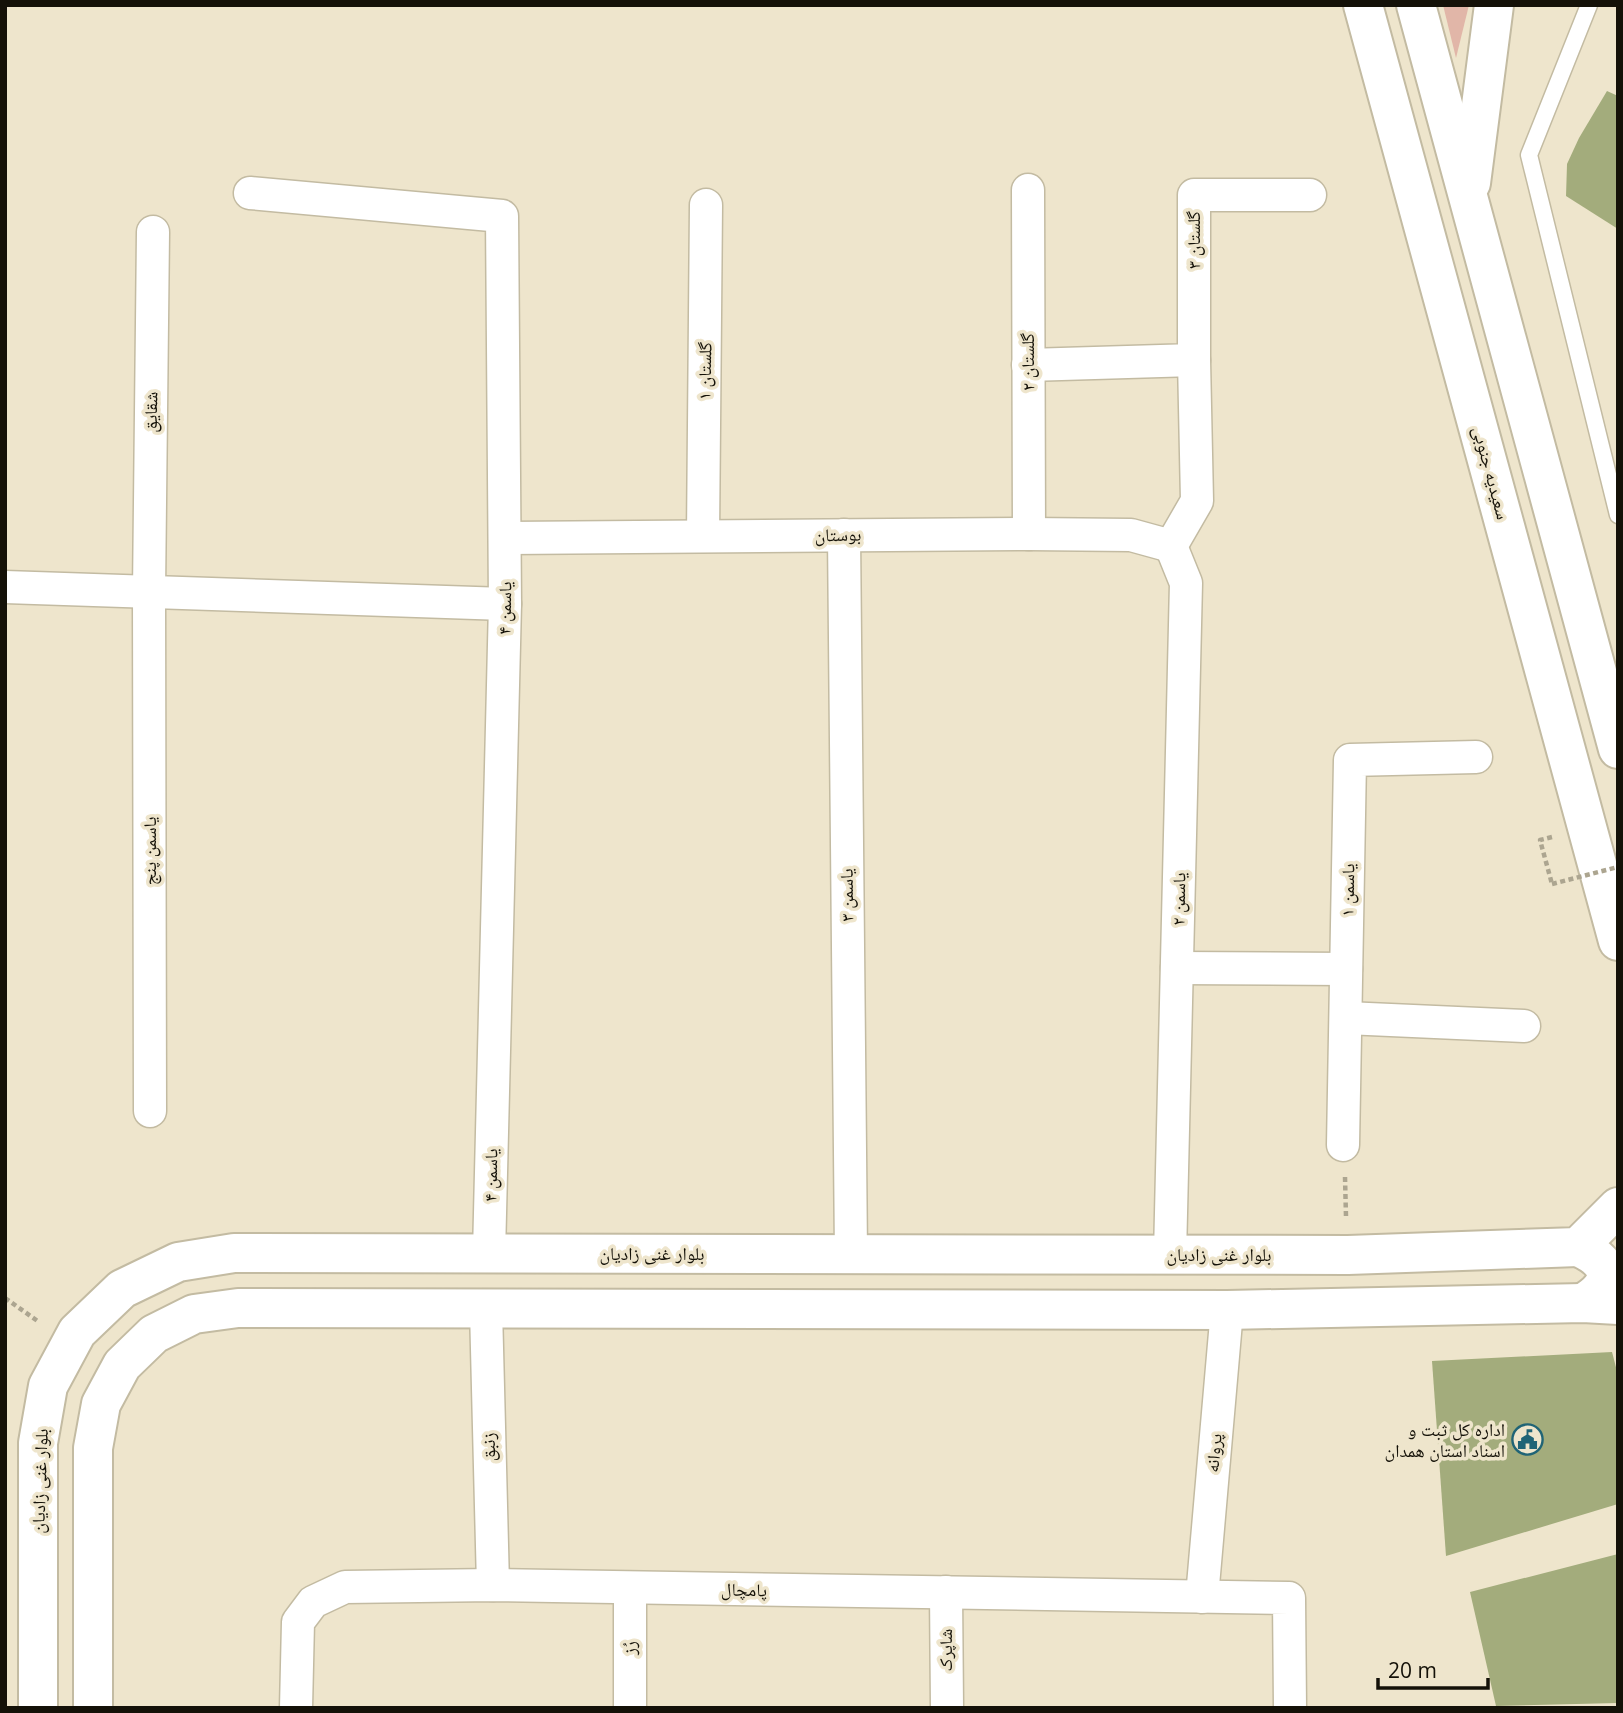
<svg xmlns="http://www.w3.org/2000/svg" width="1623" height="1713" font-family="'Open Sans','Noto Naskh Arabic',sans-serif">
<style>
.green{fill:#e1b6a8}
.building{fill:#a3ac7c}
.lines{fill:none;stroke-linecap:round;stroke-linejoin:round}
.service-casing{stroke:#c3bba2;stroke-width:19}
.minor-casing{stroke:#c3bba2;stroke-width:35}
.tertiary-casing{stroke:#c3bba2;stroke-width:42}
.secondary-casing{stroke:#c3bba2;stroke-width:42}
.path{stroke:#aca590;stroke-width:4.5;stroke-dasharray:5 3.5;stroke-linecap:butt}
.service{stroke:#fff;stroke-width:16}
.minor{stroke:#fff;stroke-width:32}
.tertiary{stroke:#fff;stroke-width:38}
.secondary{stroke:#fff;stroke-width:38}
.path-bridge{stroke:#aca590;stroke-width:4.5;stroke-dasharray:5 3.5;stroke-linecap:butt}
.labels{text-anchor:middle;stroke-width:7;stroke-linejoin:round;paint-order:stroke}
.street-label{font-size:18px;fill:#141108;stroke:#eee5cc}
.poi-label{font-size:18px;fill:#141108;stroke:#eee5cc;text-anchor:end}
</style>
<rect width="100%" height="100%" fill="#eee5cc"/>
<!-- green -->
<polygon class="green" points="1443,5 1469,5 1456,58"/>
<!-- building -->
<g class="building">
<polygon points="1607,91 1618,96 1618,229 1566,196 1567,164 1579,138"/>
<polygon points="1612,1352 1618,1375 1618,1504 1446,1556 1432,1361"/>
<polygon points="1618,1554 1618,1703 1496,1706 1470,1592"/>
</g>
<g class="lines">
<defs>
<polyline id="service" points="1589,5 1529,155 1618,515"/>
<g id="minor">
<polyline points="1028,190 1029,534"/>
<polyline points="250,193 502,216 505,604 489,1254"/>
<polyline points="1028,365 1194,360 1194,195 1310,195"/>
<polyline points="844,535 851,1254"/>
<polyline points="703,536 706,205"/>
<polyline points="505,538 1029,534 1131,535 1171,546"/>
<polyline points="1171,546 1197,501 1194,360"/>
<polyline points="5,587 505,604"/>
<polyline points="1177,968 1346,969"/>
<polyline points="1346,1018 1524,1026"/>
<polyline points="150,1111 149,592 153,232"/>
<polyline points="1343,1145 1350,760 1476,757"/>
<polyline points="1170,1255 1186,583 1171,546"/>
<polyline points="486,1309 493,1585"/>
<polyline points="946,1592 947,1708"/>
<polyline points="1202,1597 1227,1310"/>
<polyline points="296,1708 298,1622 313,1602 345,1587 493,1585 1289,1598 1290,1708"/>
<polyline points="630,1708 630,1588"/>
</g>
<g id="tertiary">
<path d="M1578 1247C1613 1262 1616 1284 1583 1303"/>
<polyline points="38,1708 38,1443 48,1386 77,1332 122,1289 178,1262 234,1253 1348,1255 1578,1247 1618,1207"/>
<polyline points="93,1708 93,1448 101,1404 122,1365 154,1334 194,1314 238,1308 1227,1310 1583,1303 1618,1305"/>
</g>
<g id="secondary">
<polyline points="1363,5 1618,941"/>
<polyline points="1416,5 1618,749"/>
<polyline points="1471,183 1494,5"/>
</g>
</defs>
<!-- service casing -->
<use href="#service" class="service-casing"/>
<!-- minor casing -->
<use href="#minor" class="minor-casing"/>
<!-- tertiary casing -->
<use href="#tertiary" class="tertiary-casing"/>
<!-- secondary casing -->
<use href="#secondary" class="secondary-casing"/>
<!-- path -->
<g class="path">
<polyline points="1552,837 1540,840 1552,884"/>
<polyline points="1345,1177 1346,1217"/>
<polyline points="5,1298 39,1322"/>
</g>
<!-- service -->
<use href="#service" class="service"/>
<!-- minor -->
<use href="#minor" class="minor"/>
<!-- tertiary -->
<use href="#tertiary" class="tertiary"/>
<!-- secondary -->
<use href="#secondary" class="secondary"/>
<!-- path-bridge -->
<polyline class="path-bridge" points="1552,884 1618,867"/>
</g>
<!-- icons -->
<defs>
<symbol id="civic-ring" viewBox="-11 -11 22 22"><circle r="9.5" fill="#eee5cc" stroke="#206476" stroke-width="1.5"/><path d="M-.6-6.5H3V-4.5H.6V-3L4-1V1h2V6H-6V1h2V-1L-.6-3ZM-1.2 2.5V6h2.4V2.5Z" fill="#206476"/></symbol>
</defs>
<g fill-rule="evenodd">
<use href="#civic-ring" x="1510" y="1422" width="35" height="35"/>
</g>
<g class="labels">
<!-- street labels -->
<g class="street-label">
<text transform="translate(1194 240) rotate(-90)" y="6">گلستان ۳</text>
<text transform="translate(1028 362) rotate(-90)" y="6">گلستان ۲</text>
<text transform="translate(705 371) rotate(-89)" y="6">گلستان ۱</text>
<text transform="translate(151 412) rotate(-89)" y="6">شقایق</text>
<text transform="translate(1491 473) rotate(75)" y="6">سعیدیه جنوبی</text>
<text transform="translate(838 535) rotate(-1)" y="6">بوستان</text>
<text transform="translate(505 608) rotate(-89)" y="6">یاسمن ۴</text>
<text transform="translate(150 851) rotate(-90)" y="6">یاسمن پنج</text>
<text transform="translate(1348 890) rotate(-89)" y="6">یاسمن ۱</text>
<text transform="translate(847 895) rotate(-91)" y="6">یاسمن ۳</text>
<text transform="translate(1179 899) rotate(-89)" y="6">یاسمن ۲</text>
<text transform="translate(491 1175) rotate(-89)" y="6">یاسمن ۴</text>
<text x="652" y="1260">بلوار غنی زادیان</text>
<text x="1219" y="1261">بلوار غنی زادیان</text>
<text transform="translate(489 1447) rotate(-91)" y="6">زنبق</text>
<text transform="translate(1214 1453) rotate(-85)" y="6">پروانه</text>
<text transform="translate(40 1481) rotate(-88)" y="6">بلوار غنی زادیان</text>
<text transform="translate(744 1590) rotate(1)" y="6">پامچال</text>
<text transform="translate(630 1648) rotate(-90)" y="6">رُز</text>
<text transform="translate(946 1650) rotate(-90)" y="6">شاپرک</text>
</g>
<!-- poi labels -->
<g class="poi-label">
<text x="1505" y="1436">اداره کل ثبت و<tspan x="1505" dy="21">اسناد استان همدان</tspan></text>
</g>
</g>
<!-- border -->
<rect width="1623" height="1713" fill="none" stroke="#141108" stroke-width="14"/>
<!-- scale -->
<path d="M1378 1678v10h110v-10" fill="none" stroke="#141108" stroke-width="3.5"/>
<text x="1388" y="1678" font-size="21" fill="#141108" stroke="#eee5cc" stroke-width="5" paint-order="stroke">20 m</text>
</svg>
